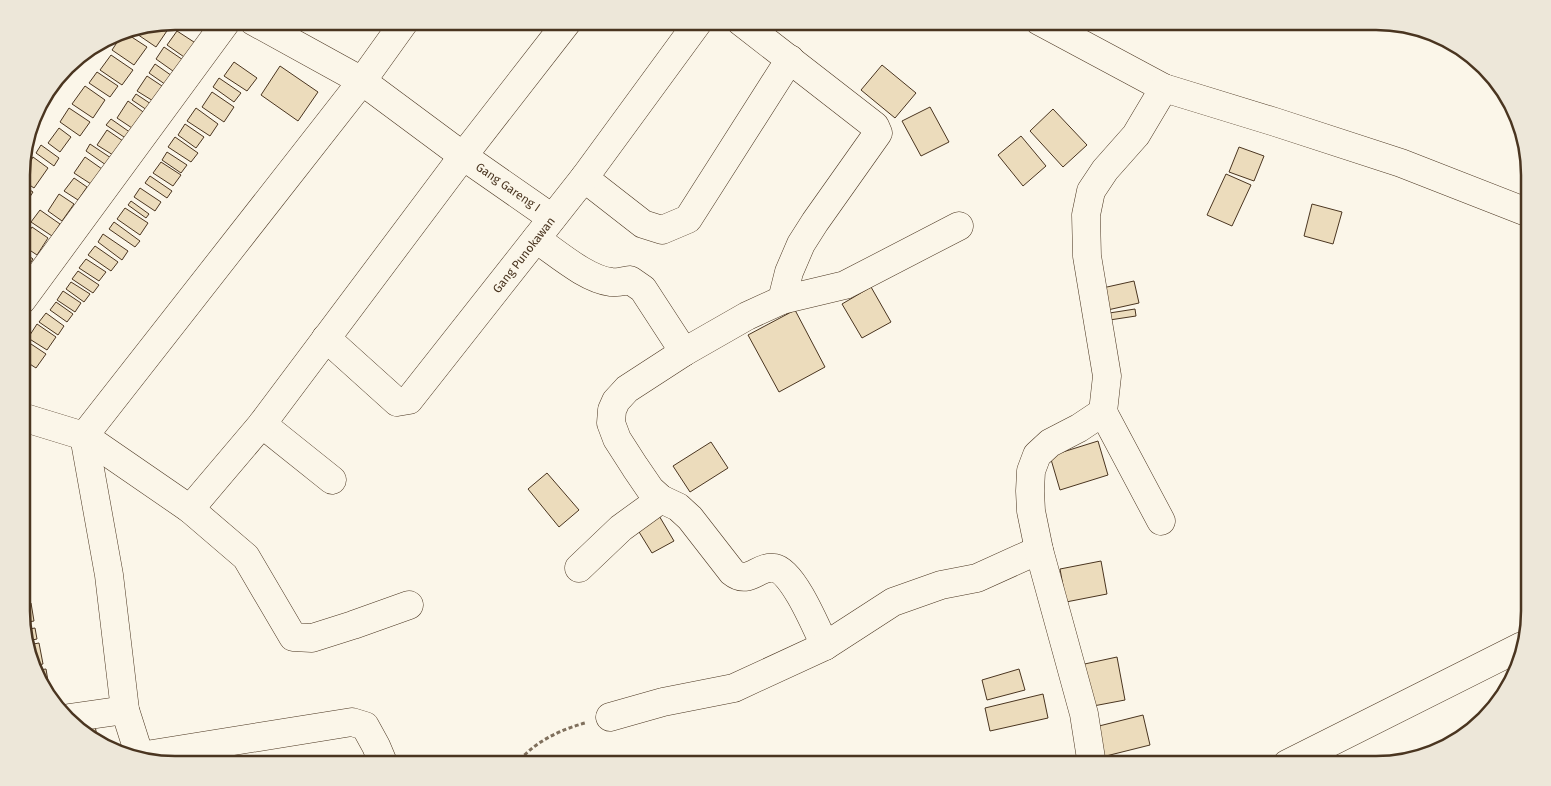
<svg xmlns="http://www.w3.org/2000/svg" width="1551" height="786" font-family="'Fira Sans',sans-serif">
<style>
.building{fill:#ecdcbc;stroke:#4a3520}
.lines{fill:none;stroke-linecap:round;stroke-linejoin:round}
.minor-casing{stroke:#4a3520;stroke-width:29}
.path{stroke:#7f6f5c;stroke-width:3;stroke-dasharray:4 2.5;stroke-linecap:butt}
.minor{stroke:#fbf6e9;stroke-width:28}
.labels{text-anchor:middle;stroke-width:4;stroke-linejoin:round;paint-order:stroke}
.street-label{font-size:12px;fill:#4a3520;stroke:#fbf6e9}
.rim{fill:none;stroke:#4a3520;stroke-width:2.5}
</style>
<rect width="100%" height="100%" fill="#fbf6e9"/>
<!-- building -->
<g class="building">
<polygon points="173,22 156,47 131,30"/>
<polygon points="177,31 197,44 187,59 167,45"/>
<polygon points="124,32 147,47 134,65 112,50"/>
<polygon points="164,47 189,64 180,76 156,59"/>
<polygon points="111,55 133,70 122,85 100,70"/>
<polygon points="234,62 257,78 247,91 224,76"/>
<polygon points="155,64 175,78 169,87 149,73"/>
<polygon points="882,65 916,93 895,118 861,90"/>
<polygon points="280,66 318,92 298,121 261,95"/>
<polygon points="97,72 118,86 110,97 89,83"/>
<polygon points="147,76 168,90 158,104 137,91"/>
<polygon points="219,78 241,93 234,102 213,87"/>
<polygon points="85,86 105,100 93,118 72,104"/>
<polygon points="212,92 234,107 224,122 202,107"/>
<polygon points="136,94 154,106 150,112 132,100"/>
<polygon points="128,101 146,114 135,130 117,118"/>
<polygon points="930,107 949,142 921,156 902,121"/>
<polygon points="69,108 90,122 80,136 60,122"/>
<polygon points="196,108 218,124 210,136 187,121"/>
<polygon points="1053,109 1087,145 1063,167 1030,131"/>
<polygon points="111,119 131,133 127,139 106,125"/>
<polygon points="185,124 204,137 196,148 178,135"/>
<polygon points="59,128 71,137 60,152 48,143"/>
<polygon points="107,130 123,141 113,155 97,145"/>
<polygon points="1021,136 1046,166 1023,186 998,155"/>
<polygon points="175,137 198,153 191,162 168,147"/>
<polygon points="90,144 111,158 106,165 86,151"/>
<polygon points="41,145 59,158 54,166 36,153"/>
<polygon points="1239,147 1264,156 1254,181 1229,172"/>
<polygon points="167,152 187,165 181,173 162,160"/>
<polygon points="33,157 48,168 34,188 22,180 22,174"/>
<polygon points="85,157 102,169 91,184 74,173"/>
<polygon points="161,162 181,175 173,186 153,173"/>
<polygon points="1226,174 1251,185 1232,226 1207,215"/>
<polygon points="150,176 172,191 167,198 145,183"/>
<polygon points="74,178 87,187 78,200 64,191"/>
<polygon points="22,185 33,192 22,209"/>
<polygon points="140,188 161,202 155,211 134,197"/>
<polygon points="59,194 74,204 62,221 48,211"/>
<polygon points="131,201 149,214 146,218 128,205"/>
<polygon points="1312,204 1342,212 1333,244 1304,236"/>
<polygon points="125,208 148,223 140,235 117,219"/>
<polygon points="40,210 60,224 52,236 31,222"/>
<polygon points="114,222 140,241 135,247 109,229"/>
<polygon points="32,227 48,238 37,255 22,245 22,242"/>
<polygon points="103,234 128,251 122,260 98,242"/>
<polygon points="95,246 118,262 111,271 88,255"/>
<polygon points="22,251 33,259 23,274 22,273"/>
<polygon points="86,259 106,272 99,281 79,268"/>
<polygon points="78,271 99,285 93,293 72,279"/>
<polygon points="1134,281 1139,303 1103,311 1098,289"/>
<polygon points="71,282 90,294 84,302 66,289"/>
<polygon points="871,287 891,322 862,338 842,304"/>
<polygon points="63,291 81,303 75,312 57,300"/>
<polygon points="56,302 73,314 67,322 50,310"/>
<polygon points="1135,309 1136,316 1103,321 1103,314"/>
<polygon points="795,310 825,367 779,392 748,335"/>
<polygon points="46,313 64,326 58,335 39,322"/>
<polygon points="37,324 56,337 47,350 28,338"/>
<polygon points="25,340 46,354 36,368 22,359 22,345"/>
<polygon points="1098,441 1108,475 1060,490 1050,456"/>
<polygon points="711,442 728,468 690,492 673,466"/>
<polygon points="547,473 579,510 559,527 528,489"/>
<polygon points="658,514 674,541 652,553 636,527"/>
<polygon points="1101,561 1107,594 1066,602 1060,569"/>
<polygon points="28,586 30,599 23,600 23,587"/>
<polygon points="31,603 34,621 23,623 23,605"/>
<polygon points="35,628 37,639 27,641 23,630"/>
<polygon points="39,643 43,664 37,665 28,645"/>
<polygon points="1117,657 1125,700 1088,707 1080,665"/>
<polygon points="46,669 51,699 39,670"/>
<polygon points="1019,669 1025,690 987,700 982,680"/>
<polygon points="1043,694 1048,718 990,731 985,708"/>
<polygon points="1143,715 1150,745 1102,757 1095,727"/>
<polygon points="95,726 98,741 82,728"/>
<polygon points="1160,757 1161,764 1110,765"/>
</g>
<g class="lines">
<defs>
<g id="minor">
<polyline points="253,21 362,81 463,156 552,218"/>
<polyline points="740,21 875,126 878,133 815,222 801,244 789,272 782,300"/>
<polyline points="1039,21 1164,88 1275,122 1401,163 1529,213"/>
<polyline points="584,178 643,224 662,230 688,219 790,59"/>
<path d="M536 239C557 253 586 279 611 282 617 283 624 281 630 280L643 289 684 352"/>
<polyline points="22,300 227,21"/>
<polyline points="326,338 397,402 409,400 584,178 699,21"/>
<polyline points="1103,412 1161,521"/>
<polyline points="22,417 84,436 190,509 246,557 293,637 312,638 353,625 409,605"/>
<polyline points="262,424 332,480"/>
<polyline points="190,509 262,424 463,156 568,21"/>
<polyline points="579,568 621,528 661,499"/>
<path d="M825 646C817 629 793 571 775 568 758 565 749 586 732 572L690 518 678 507 661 499 650 489 635 467 617 439 611 423 612 410 616 401 627 389 684 352 747 316 782 300 845 285 959 226"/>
<polyline points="610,717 663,702 734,688 825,646 893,602 941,585 977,578 1039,550"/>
<polyline points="69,718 125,710"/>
<polyline points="140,756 352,722 365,726 376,746 384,765"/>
<polyline points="140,757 125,710 109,575 84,436 362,81 405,21"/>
<polyline points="1287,764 1522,646"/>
<polyline points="1092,765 1084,714 1039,550 1031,511 1030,491 1031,471 1037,455 1050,443 1079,428 1103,412 1107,376 1087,256 1086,215 1091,191 1105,170 1136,135 1164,88"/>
</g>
</defs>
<!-- minor casing -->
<use href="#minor" class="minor-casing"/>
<!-- path -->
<path class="path" d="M516 765C532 743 559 730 585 723"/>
<!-- minor -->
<use href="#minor" class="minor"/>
</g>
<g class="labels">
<!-- street labels -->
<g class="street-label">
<text transform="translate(508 187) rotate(35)" y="4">Gang Gareng I</text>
<text transform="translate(524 255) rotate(-52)" y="4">Gang Punokawan</text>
</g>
</g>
<!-- crop -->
<path d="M0 0H1551V786H0ZM175 30H1376A145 145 0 0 1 1521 175V611A145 145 0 0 1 1376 756H175A145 145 0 0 1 30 611V175A145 145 0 0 1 175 30Z" fill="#ede7d9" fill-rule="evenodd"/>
<path class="rim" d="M175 30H1376A145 145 0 0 1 1521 175V611A145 145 0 0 1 1376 756H175A145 145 0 0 1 30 611V175A145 145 0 0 1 175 30Z"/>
</svg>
